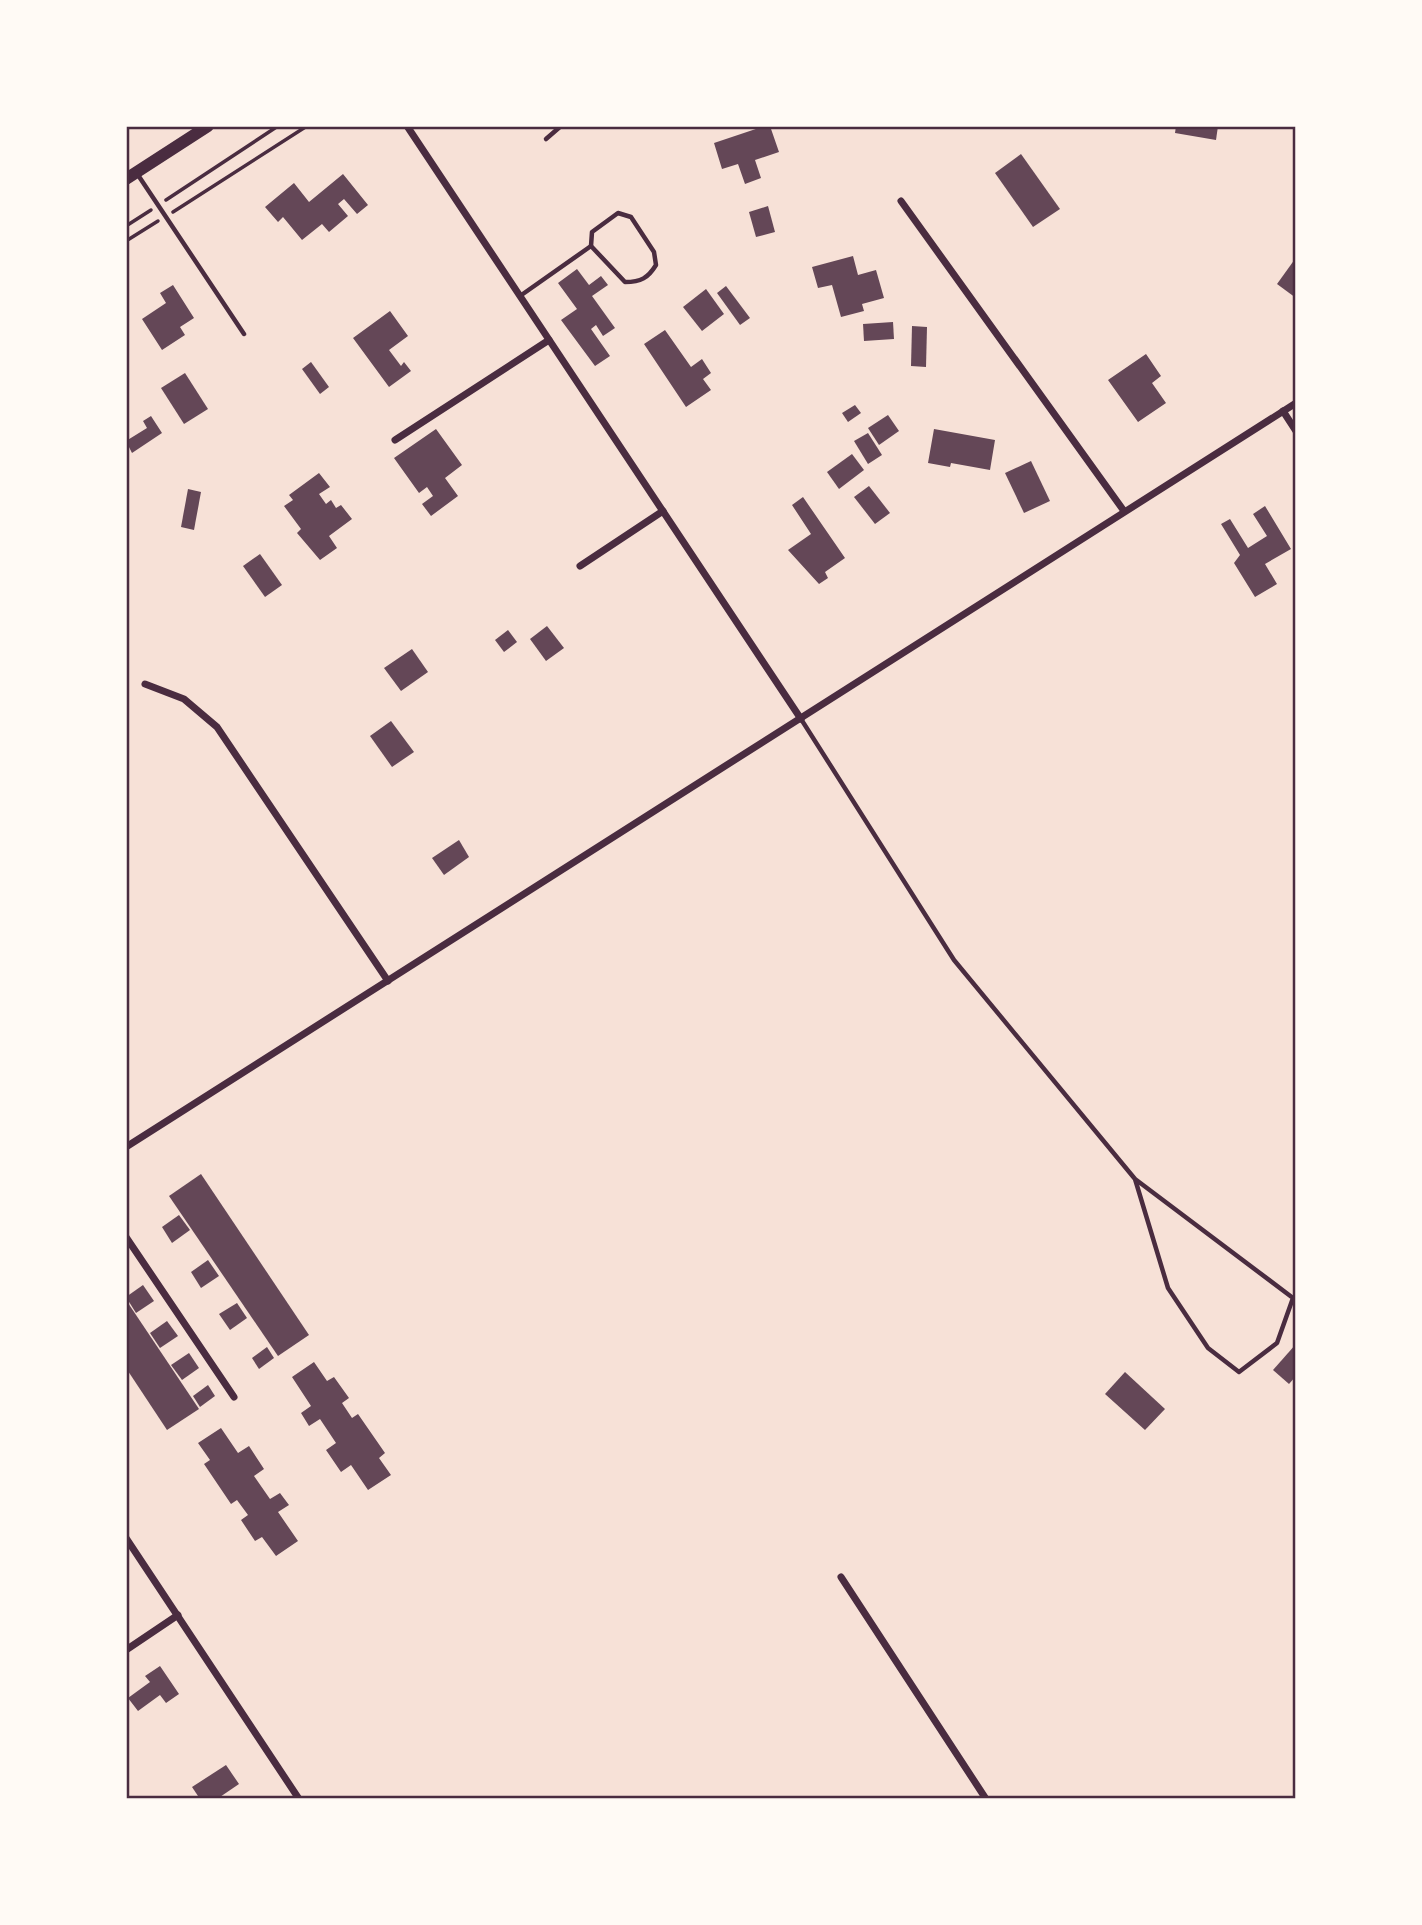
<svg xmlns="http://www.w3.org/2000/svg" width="1422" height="1925" font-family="Rubik,sans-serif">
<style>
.building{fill:#644757}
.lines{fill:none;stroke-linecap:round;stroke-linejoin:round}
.path{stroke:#4a2c40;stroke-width:3.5}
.service{stroke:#4a2c40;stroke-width:4.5}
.minor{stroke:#4a2c40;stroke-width:7}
.secondary{stroke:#4a2c40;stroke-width:12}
.neatline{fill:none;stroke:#4a2c40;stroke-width:2.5}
</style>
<rect width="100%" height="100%" fill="#f7e1d7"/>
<!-- building -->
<g class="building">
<polygon points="765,126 770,126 779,152 755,160 761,178 745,184 738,164 722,169 714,143"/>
<polygon points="1176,126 1218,126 1216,140 1175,133"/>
<polygon points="1021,154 1060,209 1033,227 995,173"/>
<polygon points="343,174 368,205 357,214 344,199 338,204 348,216 329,232 322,224 302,240 283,217 278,222 265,207 294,183 309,202"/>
<polygon points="768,206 775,232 756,237 749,212"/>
<polygon points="853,256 858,275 876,270 884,298 862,304 864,311 841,317 832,285 818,288 812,267"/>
<polygon points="1295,259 1296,261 1296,298 1277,284"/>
<polygon points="577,269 589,285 601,276 608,285 592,296 615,328 603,336 596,325 591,329 610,356 595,366 561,320 577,309 558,283"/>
<polygon points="173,285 194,318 180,327 185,335 162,350 142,319 166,303 160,293"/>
<polygon points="726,286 750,318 740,325 717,293"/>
<polygon points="706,289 724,314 702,331 683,307"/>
<polygon points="390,311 408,336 389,350 401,366 404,362 411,371 389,387 353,338"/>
<polygon points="893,322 894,339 864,341 863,324"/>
<polygon points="912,326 927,327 926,367 911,366"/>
<polygon points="665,330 691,367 702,359 711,373 703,379 711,390 686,407 644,344"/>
<polygon points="1146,354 1161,376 1152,383 1166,403 1138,422 1108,380"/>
<polygon points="311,362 329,387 320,394 302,369"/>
<polygon points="185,373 208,409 184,424 161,388"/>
<polygon points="855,405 861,413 848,422 842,413"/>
<polygon points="888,415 899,431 879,445 868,428"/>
<polygon points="151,416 162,433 132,453 126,441 147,428 143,421"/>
<polygon points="436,429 462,465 445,478 458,496 431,516 422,504 433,496 427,487 419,493 394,458"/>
<polygon points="934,429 995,440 990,470 951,463 950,467 928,463"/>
<polygon points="868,433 882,455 868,464 854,441"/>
<polygon points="852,454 864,470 839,489 827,472"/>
<polygon points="1031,461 1050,501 1024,513 1005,473"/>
<polygon points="319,473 330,487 319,494 326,504 331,500 336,508 341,505 352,519 329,536 337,548 320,560 297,533 301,529 284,506 293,500 289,495"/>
<polygon points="869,486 890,513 875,524 854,497"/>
<polygon points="188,489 201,492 194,530 181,527"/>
<polygon points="803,497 845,558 825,572 828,578 819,584 788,550 811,534 792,505"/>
<polygon points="1265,506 1291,549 1265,564 1277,584 1255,597 1234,563 1240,555 1221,524 1230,519 1248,548 1267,536 1253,514"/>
<polygon points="260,554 282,585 265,597 243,566"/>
<polygon points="547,626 564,648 546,661 530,639"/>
<polygon points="508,630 517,642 504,652 495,640"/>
<polygon points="412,649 428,672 401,691 384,668"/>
<polygon points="391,721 414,752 392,767 370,736"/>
<polygon points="459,840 469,857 444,875 432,858"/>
<polygon points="201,1174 309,1335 278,1356 169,1196"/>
<polygon points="179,1215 190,1230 172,1243 162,1227"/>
<polygon points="208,1260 219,1276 201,1288 191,1272"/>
<polygon points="143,1285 154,1301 136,1313 126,1297"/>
<polygon points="126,1300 199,1409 167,1430 126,1368"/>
<polygon points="237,1303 247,1318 230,1330 219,1314"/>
<polygon points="167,1321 178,1336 160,1348 150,1333"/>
<polygon points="1296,1344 1296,1376 1289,1384 1273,1370"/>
<polygon points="267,1347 274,1358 259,1369 252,1358"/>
<polygon points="189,1353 199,1368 182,1380 171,1365"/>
<polygon points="314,1362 327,1381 334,1377 349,1398 342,1403 352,1418 358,1414 385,1453 379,1458 391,1475 368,1490 351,1465 341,1472 326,1450 336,1443 320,1419 309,1426 301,1413 311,1406 292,1377"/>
<polygon points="1125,1372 1165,1409 1145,1430 1105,1394"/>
<polygon points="208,1385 215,1396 200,1407 193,1396"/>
<polygon points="221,1428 238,1453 249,1446 264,1469 254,1476 270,1499 280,1493 289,1505 278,1512 298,1541 276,1556 262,1537 255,1541 241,1520 248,1515 237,1500 231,1504 204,1464 210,1460 198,1443"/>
<polygon points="160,1666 179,1694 166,1703 160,1695 138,1711 128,1698 150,1682 145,1676"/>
<polygon points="226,1765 239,1784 217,1799 200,1799 192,1787"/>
</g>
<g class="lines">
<!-- path -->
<g class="path">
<polyline points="166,200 278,126"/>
<polyline points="173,212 307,126"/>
<polyline points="126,226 151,210"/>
<polyline points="126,241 158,221"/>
</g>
<!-- service -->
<g class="service">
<polyline points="546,139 561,126"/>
<polyline points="138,175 244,334"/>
<path d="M618 213 631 217 654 252 656 265C648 278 641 282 625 282L591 246 592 232Z"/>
<polyline points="520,296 591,246"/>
<polyline points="801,719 954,960 1135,1179 1168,1288 1208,1348 1239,1372 1277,1343 1293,1298 1135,1179"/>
</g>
<!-- minor -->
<g class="minor">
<polyline points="407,126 801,719"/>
<polyline points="901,201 1124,511"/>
<polyline points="1283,411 1296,431"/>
<polyline points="395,440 549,340"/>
<polyline points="580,566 663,511"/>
<polyline points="145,684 184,699 217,727 388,981"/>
<polyline points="126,1147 1296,403"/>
<polyline points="126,1237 234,1397"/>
<polyline points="126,1538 299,1799"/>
<polyline points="841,1577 986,1799"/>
<polyline points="126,1650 178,1615"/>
</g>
<!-- secondary -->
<polyline class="secondary" points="126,179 208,126"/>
</g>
<!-- border -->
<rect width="1422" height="1925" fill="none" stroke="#fffaf5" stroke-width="256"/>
<rect x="128" y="128" width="1166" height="1669" class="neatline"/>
</svg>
